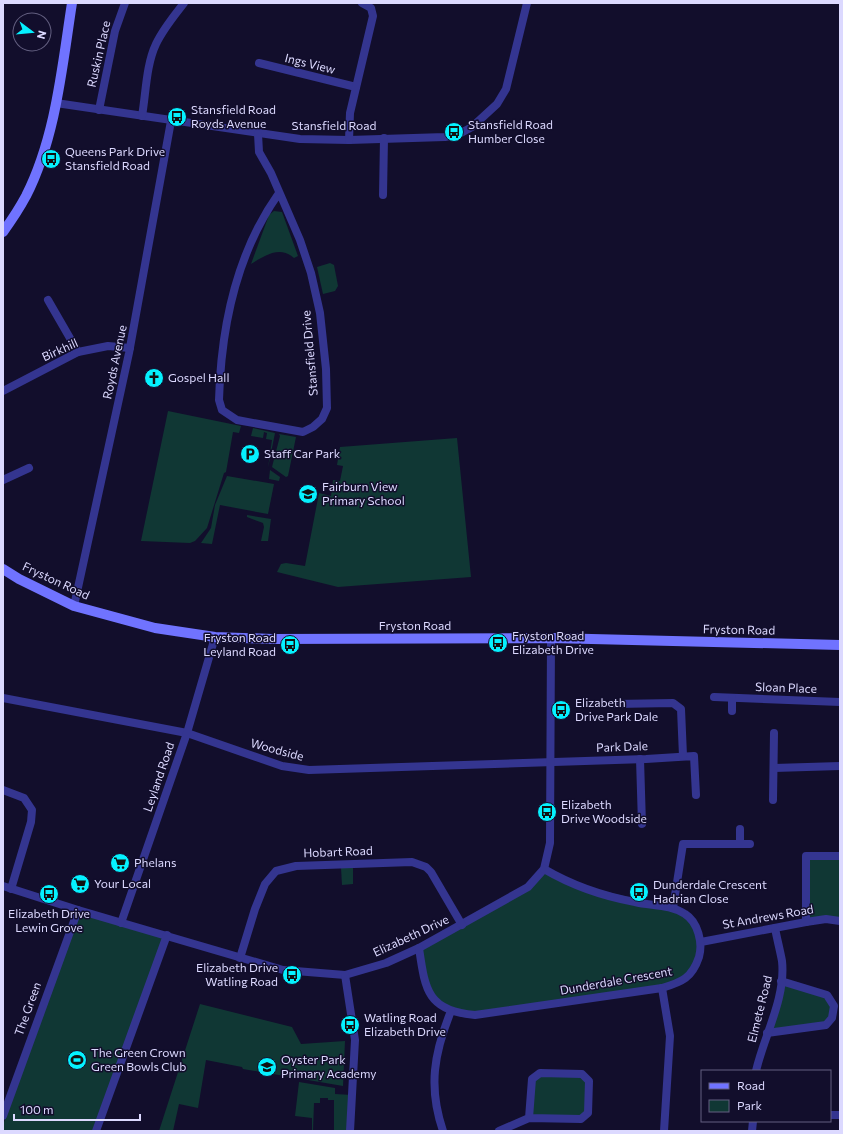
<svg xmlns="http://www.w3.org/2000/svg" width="843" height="1134" font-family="Commissioner,sans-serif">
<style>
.green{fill:#103734}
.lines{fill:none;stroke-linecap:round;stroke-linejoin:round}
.street{stroke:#343590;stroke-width:8}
.secondary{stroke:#7073ff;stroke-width:10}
.labels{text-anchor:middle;stroke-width:3;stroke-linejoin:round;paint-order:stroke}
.street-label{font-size:12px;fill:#dcd9ff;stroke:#120e2c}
.poi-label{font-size:12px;fill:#dcd9ff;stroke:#120e2c;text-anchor:start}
</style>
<rect width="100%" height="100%" fill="#120e2c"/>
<!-- green -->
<g class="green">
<path d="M274 211 282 212 298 256 294 258C280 245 264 256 251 264L269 215Z"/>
<polygon points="330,263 334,265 338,286 335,291 323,294 317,267"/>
<polygon points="168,411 241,426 239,433 233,432 226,472 224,473 207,528 195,541 190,543 141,541"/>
<polygon points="253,428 275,433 268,468 272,440 266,439 267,433 264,432 263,438 251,436"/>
<polygon points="279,434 296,437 288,476 286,477 272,467 280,436"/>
<polygon points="457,438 471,577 338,587 277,572 281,564 286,563 305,566 319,493 331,496 333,480 340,481 343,466 337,465 340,447"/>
<polygon points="270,470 280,477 279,481 269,479"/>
<polygon points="227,476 274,484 268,514 220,505 212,544 201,543 211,528 215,505"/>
<polygon points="247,515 271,519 268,541 261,541 264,527 263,523 247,517"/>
<polygon points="806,856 840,856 840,921 806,922"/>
<polygon points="341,868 353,868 353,884 342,885"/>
<polygon points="544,869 567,882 673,908 695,927 700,955 679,983 462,1014 432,996 419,948 528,887"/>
<polygon points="78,910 167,935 98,1131 3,1131 3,1125"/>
<polygon points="781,981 827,995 834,1006 826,1025 767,1033"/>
<polygon points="200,1004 292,1027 301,1044 345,1041 343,1086 243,1069 242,1067 206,1060 198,1108 179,1104 173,1131 159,1131"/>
<polygon points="540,1073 582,1074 589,1081 588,1113 581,1119 529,1118 532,1079"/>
<polygon points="299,1082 335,1088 335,1094 352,1095 350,1131 334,1131 334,1100 328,1100 328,1098 320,1098 320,1103 314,1103 313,1131 312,1131 312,1118 295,1116"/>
</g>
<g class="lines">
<!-- street -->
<g class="street">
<polyline points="259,63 356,87"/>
<polyline points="56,103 300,139 349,140 445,137 459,134 472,127 497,104 506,89 527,3"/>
<polyline points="99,110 115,31 125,3"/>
<path d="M142 116C146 93 146 65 156 44 163 29 174 16 184 3"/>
<path d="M258 134 259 152 271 173 300 240 311 273 320 313 326 369 327 408 322 419 313 427 303 432 237 420 222 410 219 400C221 328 237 252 279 193"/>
<polyline points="349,140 350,113 373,16 371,8 362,3"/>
<polyline points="383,195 384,138"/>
<polyline points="48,300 78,352"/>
<polyline points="3,391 78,352 108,346 130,348"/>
<polyline points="3,480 29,468"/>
<polyline points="74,606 129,353 171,121"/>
<polyline points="714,697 840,702"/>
<polyline points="3,698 187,733 282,766 309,770 646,759 694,756 696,795"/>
<polyline points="732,698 732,711"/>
<polyline points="615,704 673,703 681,709 683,756"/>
<polyline points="640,759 642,824"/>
<polyline points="774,768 840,766"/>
<polyline points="3,790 24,798 32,810 31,822 11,889"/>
<polyline points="773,800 774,733"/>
<polyline points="740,829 740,844"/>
<polyline points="3,886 78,910 283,970 345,975 386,963 419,948 528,887 544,869 550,843 551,638"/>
<polyline points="673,908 683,844 750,844"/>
<polyline points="806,922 806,856 840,856"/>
<polyline points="121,923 187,733 215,637"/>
<polyline points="701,942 806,922 826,919 840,921"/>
<path d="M419 948C425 989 427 1011 475 1015L662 988C682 982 692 978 699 957 703 943 698 922 685 914 670 904 651 906 635 902 602 896 573 886 544 869"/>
<polyline points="240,958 255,909 265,884 276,871 296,866 412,862 426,867 431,872 462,925"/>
<polyline points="345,975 355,1040 350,1131"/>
<polyline points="662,988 670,1036 664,1131"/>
<polyline points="767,1033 826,1025 832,1018 834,1006 827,995 781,981"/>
<path d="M756 1071C764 1036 786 998 782 961 780 950 777 939 775 928"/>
<polyline points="830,1115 840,1115"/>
<polyline points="3,1116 78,910"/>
<polyline points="96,1131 167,935"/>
<path d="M443 1131C428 1087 434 1053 451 1011"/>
<polyline points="499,1131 529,1118 581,1119 588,1113 589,1081 582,1074 540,1073 532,1079 529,1118"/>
<polyline points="752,1131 753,1121"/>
</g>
<!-- secondary -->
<g class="secondary">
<path d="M3 232C11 221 19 209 26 196 56 137 62 67 72 3"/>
<polyline points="3,569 19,579 74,606 155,628 215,637 272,639 551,638 840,645"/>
</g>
</g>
<!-- icons -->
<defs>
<symbol id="bus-disc" viewBox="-11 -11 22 22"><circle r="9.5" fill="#05f1ff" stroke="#120e2c"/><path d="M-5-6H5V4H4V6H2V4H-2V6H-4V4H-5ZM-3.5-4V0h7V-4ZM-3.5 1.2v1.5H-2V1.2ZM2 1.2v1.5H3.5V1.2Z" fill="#111"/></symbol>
<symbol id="church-disc" viewBox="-11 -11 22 22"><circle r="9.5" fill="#05f1ff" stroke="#120e2c"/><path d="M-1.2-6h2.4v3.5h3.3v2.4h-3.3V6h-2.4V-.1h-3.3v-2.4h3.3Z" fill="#111"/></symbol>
<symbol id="parking-disc" viewBox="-11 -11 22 22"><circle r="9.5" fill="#05f1ff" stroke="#120e2c"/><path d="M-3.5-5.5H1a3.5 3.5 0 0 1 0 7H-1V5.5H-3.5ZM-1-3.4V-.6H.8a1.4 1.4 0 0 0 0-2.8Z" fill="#111"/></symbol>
<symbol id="school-disc" viewBox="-11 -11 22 22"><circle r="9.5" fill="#05f1ff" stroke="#120e2c"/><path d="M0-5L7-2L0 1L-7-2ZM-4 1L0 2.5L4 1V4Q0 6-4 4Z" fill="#111"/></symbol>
<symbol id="supermarket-disc" viewBox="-11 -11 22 22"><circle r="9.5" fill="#05f1ff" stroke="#120e2c"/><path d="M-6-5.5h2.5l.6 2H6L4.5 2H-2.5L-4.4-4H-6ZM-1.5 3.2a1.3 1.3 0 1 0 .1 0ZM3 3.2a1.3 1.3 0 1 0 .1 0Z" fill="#111"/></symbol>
<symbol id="stadium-disc" viewBox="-11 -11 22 22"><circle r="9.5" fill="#05f1ff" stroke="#120e2c"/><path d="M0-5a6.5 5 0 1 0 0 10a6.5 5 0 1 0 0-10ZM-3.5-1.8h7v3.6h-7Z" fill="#111"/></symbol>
</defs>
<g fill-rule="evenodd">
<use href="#bus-disc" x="166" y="106" width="22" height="22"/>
<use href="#bus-disc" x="443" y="121" width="22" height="22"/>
<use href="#bus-disc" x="40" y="148" width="22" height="22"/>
<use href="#church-disc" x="143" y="367" width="22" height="22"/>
<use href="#parking-disc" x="239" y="443" width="22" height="22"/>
<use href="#school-disc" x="297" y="483" width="22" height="22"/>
<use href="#bus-disc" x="487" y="632" width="22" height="22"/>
<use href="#bus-disc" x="279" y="634" width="22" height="22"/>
<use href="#bus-disc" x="550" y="699" width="22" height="22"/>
<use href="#bus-disc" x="536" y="801" width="22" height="22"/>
<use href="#supermarket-disc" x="109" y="852" width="22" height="22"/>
<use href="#supermarket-disc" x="69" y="873" width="22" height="22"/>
<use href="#bus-disc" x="628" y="881" width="22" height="22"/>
<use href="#bus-disc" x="38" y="883" width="22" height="22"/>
<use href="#bus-disc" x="281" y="964" width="22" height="22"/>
<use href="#bus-disc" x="339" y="1014" width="22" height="22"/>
<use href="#stadium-disc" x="66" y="1049" width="22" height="22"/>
<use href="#school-disc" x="256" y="1056" width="22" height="22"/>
</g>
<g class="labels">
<!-- street labels -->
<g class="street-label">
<text transform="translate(99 54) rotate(-77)" y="4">Ruskin Place</text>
<text transform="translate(310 64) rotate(14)" y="4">Ings View</text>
<text x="334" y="130">Stansfield Road</text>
<text transform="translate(60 350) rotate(-24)" y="4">Birkhill</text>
<text transform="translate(310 353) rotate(-95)" y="4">Stansfield Drive</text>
<text transform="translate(115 362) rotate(-78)" y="4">Royds Avenue</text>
<text transform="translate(56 581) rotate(25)" y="4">Fryston Road</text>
<text x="415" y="630">Fryston Road</text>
<text transform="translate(739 630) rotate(1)" y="4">Fryston Road</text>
<text transform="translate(786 688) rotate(2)" y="4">Sloan Place</text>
<text transform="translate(622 747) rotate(-2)" y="4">Park Dale</text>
<text transform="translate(277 750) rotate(15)" y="4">Woodside</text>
<text transform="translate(159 777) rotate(-71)" y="4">Leyland Road</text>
<text transform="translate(338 852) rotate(-2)" y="4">Hobart Road</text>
<text transform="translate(768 917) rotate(-10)" y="4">St Andrews Road</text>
<text transform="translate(411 936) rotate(-25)" y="4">Elizabeth Drive</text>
<text transform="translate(616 981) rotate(-10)" y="4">Dunderdale Crescent</text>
<text transform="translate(28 1009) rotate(-70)" y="4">The Green</text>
<text transform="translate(760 1009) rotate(-76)" y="4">Elmete Road</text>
</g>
<!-- poi labels -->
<g class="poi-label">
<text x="191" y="114">Stansfield Road<tspan x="191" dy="14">Royds Avenue</tspan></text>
<text x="468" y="129">Stansfield Road<tspan x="468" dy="14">Humber Close</tspan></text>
<text x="65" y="156">Queens Park Drive<tspan x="65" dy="14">Stansfield Road</tspan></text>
<text x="168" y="382">Gospel Hall</text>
<text x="264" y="458">Staff Car Park</text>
<text x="322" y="491">Fairburn View<tspan x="322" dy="14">Primary School</tspan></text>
<text x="512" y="640">Fryston Road<tspan x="512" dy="14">Elizabeth Drive</tspan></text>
<text x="276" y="642" text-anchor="end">Fryston Road<tspan x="276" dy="14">Leyland Road</tspan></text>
<text x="575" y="707">Elizabeth<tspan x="575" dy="14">Drive Park Dale</tspan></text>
<text x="561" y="809">Elizabeth<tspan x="561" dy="14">Drive Woodside</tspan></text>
<text x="134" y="867">Phelans</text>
<text x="94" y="888">Your Local</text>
<text x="653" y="889">Dunderdale Crescent<tspan x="653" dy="14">Hadrian Close</tspan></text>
<text x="49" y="918" text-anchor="middle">Elizabeth Drive<tspan x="49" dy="14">Lewin Grove</tspan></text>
<text x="278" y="972" text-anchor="end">Elizabeth Drive<tspan x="278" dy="14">Watling Road</tspan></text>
<text x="364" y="1022">Watling Road<tspan x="364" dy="14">Elizabeth Drive</tspan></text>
<text x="91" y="1057">The Green Crown<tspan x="91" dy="14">Green Bowls Club</tspan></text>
<text x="281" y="1064">Oyster Park<tspan x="281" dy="14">Primary Academy</tspan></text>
</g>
</g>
<!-- border -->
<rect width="843" height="1134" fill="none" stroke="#dcd9ff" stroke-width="8"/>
<!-- legend -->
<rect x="701" y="1070" width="130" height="52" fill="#120e2c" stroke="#635f80"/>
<rect x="709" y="1083" width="20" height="6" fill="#7073ff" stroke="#635f80"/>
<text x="737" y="1090" font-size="12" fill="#dcd9ff">Road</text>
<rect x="709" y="1100" width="20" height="12" fill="#103734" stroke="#635f80"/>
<text x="737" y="1110" font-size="12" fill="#dcd9ff">Park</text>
<!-- north arrow -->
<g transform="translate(32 32) rotate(106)"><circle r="19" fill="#120e2c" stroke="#635f80"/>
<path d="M0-3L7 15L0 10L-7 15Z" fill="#05f1ff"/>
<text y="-6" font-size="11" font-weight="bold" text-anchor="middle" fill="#dcd9ff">N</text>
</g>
<!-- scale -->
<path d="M14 1114v6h126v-6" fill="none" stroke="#dcd9ff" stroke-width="2"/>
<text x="20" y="1114" font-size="12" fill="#dcd9ff" stroke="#120e2c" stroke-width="3" paint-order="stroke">100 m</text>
</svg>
